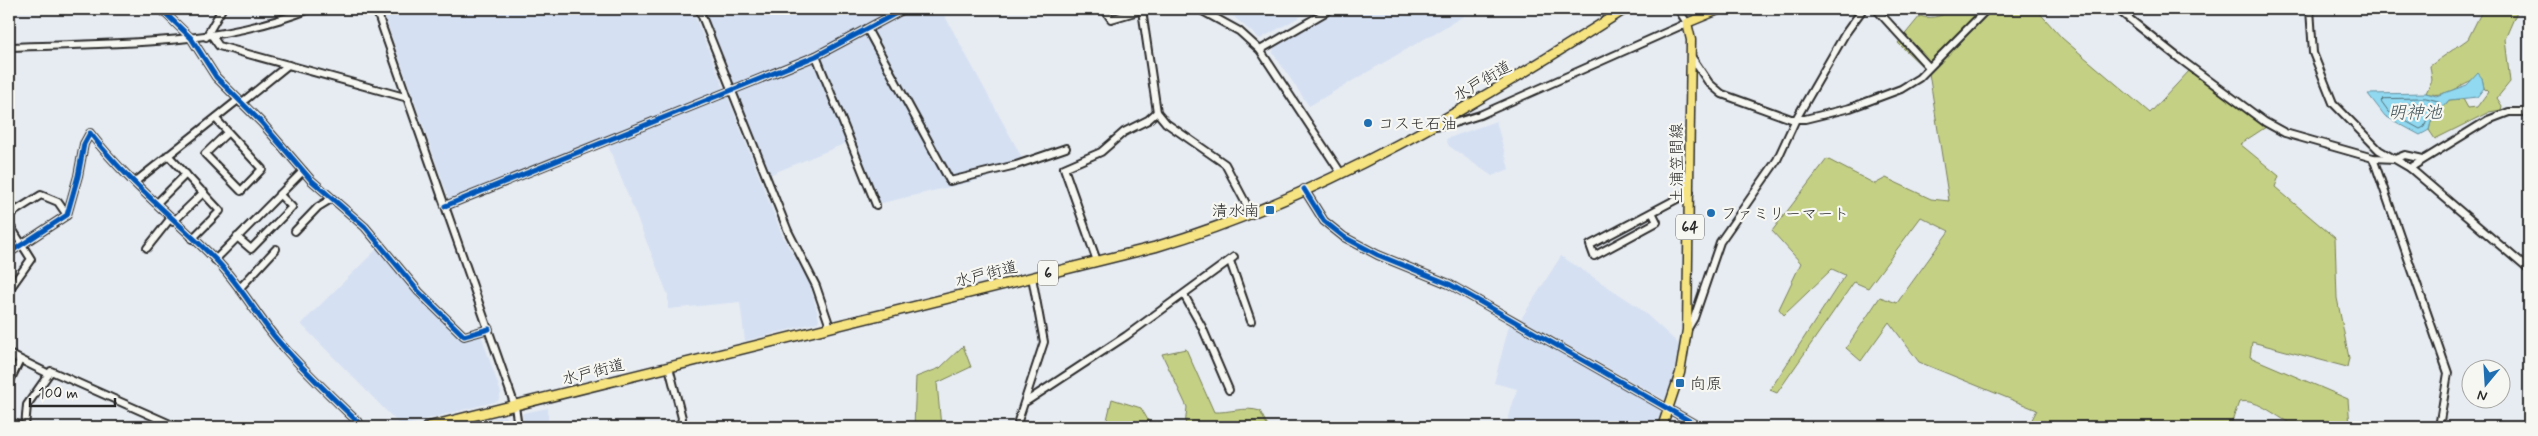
<svg xmlns="http://www.w3.org/2000/svg" width="2538" height="436" font-family="Mynerve,'Klee One',sans-serif">
<style>
.built{fill:#d5e0f2}
.green{fill:#c4d184;stroke:#787e58}
.water{fill:#90d9f1;stroke:#6893a2}
.lines{fill:none;stroke-linecap:round;stroke-linejoin:round}
.shore{stroke:#53717a;stroke-width:1}
.minor-casing{stroke:#2b2b2b;stroke-width:10}
.major-casing{stroke:#2b2b2b;stroke-width:11}
.highway-casing{stroke:#2b2b2b;stroke-width:12}
.minor{stroke:#f6f6f2;stroke-width:6}
.major{stroke:#f6e381;stroke-width:8}
.highway{stroke:#f6e381;stroke-width:9}
.cycleway-casing{stroke:#f6f6f2;stroke-width:8}
.cycleway{stroke:#0057b8;stroke-width:5}
.poi-dot{fill:#1f6fb2;stroke:#f6f6f2;stroke-width:2}
.labels{text-anchor:middle;stroke-width:4.5;stroke-linejoin:round;paint-order:stroke}
.shield{fill:#f6f6f2;stroke:#686867;stroke-width:1}
.shield-label{font-size:15px;font-weight:bold;fill:#2b2b2b}
.street-label{font-size:16px;fill:#2b2b2b;stroke:#f6f6f2}
.poi-label{font-size:16px;fill:#2b2b2b;stroke:#f6f6f2;text-anchor:start}
.water-label{font-size:18px;font-style:italic;fill:#44565c;stroke:#f6f6f2}
</style>
<rect width="100%" height="100%" fill="#e7ecf2"/>
<filter id="ink" filterUnits="userSpaceOnUse"><feTurbulence type="fractalNoise" baseFrequency=".02" numOctaves="2"/><feDisplacementMap in="SourceGraphic" scale="10" xChannelSelector="R" yChannelSelector="G"/><feConvolveMatrix kernelMatrix="1 2 1 2 8 2 1 2 1" color-interpolation-filters="sRGB"/></filter>
<g filter="url(#ink)">
<!-- built -->
<g class="built">
<polygon points="382,9 692,9 723,86 721,91 449,199"/>
<polygon points="702,9 900,9 822,51 733,85"/>
<polygon points="912,9 941,9 1026,165 983,179 882,203 877,200 822,61 823,56"/>
<polygon points="1217,9 1314,9 1260,39 1234,17"/>
<polygon points="1341,9 1476,9 1309,106 1273,53 1274,47"/>
<polygon points="809,62 815,63 846,143 769,175 736,92"/>
<polygon points="727,95 783,237 810,284 819,319 818,322 745,341 740,302 668,309 668,295 607,143"/>
<polygon points="1496,121 1509,169 1492,176 1449,146 1446,139"/>
<polygon points="378,248 412,289 458,335 467,339 481,335 501,393 498,401 401,426 301,324"/>
<polygon points="1561,256 1637,306 1681,346 1673,378 1665,400 1521,319"/>
<polygon points="1510,322 1662,409 1658,427 1506,427 1517,389 1494,383"/>
<polygon points="548,408 548,427 523,427 523,413"/>
<polygon points="505,416 508,427 458,427"/>
</g>
<!-- green -->
<g class="green">
<path d="M1948 9H2036L2062 38 2150 113 2190 70 2266 127 2240 144 2279 176 2275 187 2335 238 2337 298 2349 358 2347 367 2252 342 2250 357 2348 399 2350 427C2337 427 2307 431 2296 426 2278 419 2259 398 2239 402L2230 427H2028L2037 410 1919 362 1889 322 1861 361 1846 348 1880 297 1897 303 1949 231 1921 217 1868 288 1854 282 1777 393 1770 390 1845 275 1832 269 1784 315 1779 309 1801 263 1772 231 1827 159 1875 184 1886 178 1931 199 1949 201 1929 73 1898 43 1920 16C1929 19 1940 17 1948 12Z"/>
<path d="M2483 9H2518L2505 39 2510 82 2497 98 2502 106 2501 110 2489 112 2435 139 2429 130 2431 122 2449 100 2463 99 2468 108 2477 107 2488 92 2484 88 2482 78C2463 79 2449 100 2426 93L2432 80 2430 66 2468 39Z"/>
<polygon points="963,346 971,367 937,383 941,427 914,427 916,377 940,368"/>
<path d="M1186 349 1214 412C1229 413 1245 406 1260 411L1268 427H1185L1187 407 1162 354Z"/>
<polygon points="1112,399 1141,408 1152,427 1118,427 1106,424"/>
</g>
<!-- water -->
<polygon class="water" points="2478,73 2482,78 2484,88 2477,97 2449,100 2431,121 2429,130 2420,135 2385,116 2368,94 2426,93 2436,96 2467,85"/>
<g class="lines">
<!-- shore -->
<g class="shore">
<polygon points="2426,98 2438,101 2439,104 2427,119 2424,127 2420,129 2389,112 2381,101 2383,99"/>
<polygon points="2425,104 2427,108 2418,121 2396,108 2398,105"/>
</g>
<defs>
<g id="minor">
<polyline points="161,9 191,38 216,77 262,123 311,180 365,227 419,292 464,336 489,329"/>
<polyline points="376,9 515,406 518,427"/>
<polyline points="699,9 788,231 816,286 830,327"/>
<polyline points="1104,9 1111,19 1145,9"/>
<polyline points="1199,9 1239,31 1260,50 1341,173"/>
<polyline points="1876,9 1928,66"/>
<polyline points="2117,9 2180,59 2265,122 2285,133 2373,158 2395,159 2405,155 2423,159"/>
<polyline points="2310,9 2313,53 2333,103 2379,150 2410,168 2529,270"/>
<polyline points="1142,10 1157,112 1166,123 1225,164 1251,213"/>
<polyline points="867,29 950,181 1016,165 1066,148"/>
<polyline points="212,36 219,46 408,98"/>
<polyline points="206,37 222,9"/>
<path d="M9 47C110 43 215 47 310 9"/>
<polyline points="1260,50 1331,9"/>
<polyline points="816,56 876,205"/>
<polyline points="1691,56 1709,83 1722,94 1791,119 1805,119 1850,108 1901,89 1919,78 1987,9"/>
<polyline points="241,103 288,65"/>
<polyline points="216,119 262,169 241,191 205,154 228,132"/>
<polyline points="1434,126 1451,124 1480,115 1687,23 1678,9"/>
<polyline points="168,155 220,211 192,239"/>
<polyline points="2373,158 2448,373 2439,427"/>
<polyline points="2410,168 2488,120 2509,112 2529,112"/>
<polyline points="135,182 238,100"/>
<polyline points="1304,189 1324,221 1344,237 1378,255 1449,284 1700,427"/>
<polyline points="157,203 186,174"/>
<polyline points="445,206 816,56 904,9"/>
<polyline points="1652,212 1657,222 1594,256 1590,245 1690,192"/>
<polyline points="9,215 41,195 58,202 67,215"/>
<polyline points="173,222 204,192"/>
<polyline points="9,224 31,259 9,290"/>
<polyline points="295,231 318,207 331,199"/>
<polyline points="237,237 251,249 292,207 279,194"/>
<polyline points="147,248 170,219"/>
<path d="M9 253 67 215 78 176 84 144 90 133C126 180 173 217 215 259 240 284 257 317 280 343 306 373 335 400 363 427"/>
<polyline points="215,260 303,171"/>
<polyline points="1097,261 1064,168 1101,152 1124,132 1148,120 1157,112"/>
<polyline points="1230,261 1251,321"/>
<polyline points="239,289 276,249"/>
<polyline points="1184,295 1202,327 1229,390"/>
<polyline points="1687,330 1694,318 1720,242 1777,160 1796,119 1845,34 1863,9"/>
<polyline points="9,354 49,374"/>
<polyline points="669,367 682,418 680,427"/>
<polyline points="9,383 20,360"/>
<polyline points="1027,401 1126,336 1234,257"/>
<polyline points="9,422 25,426"/>
<polyline points="25,427 27,405 51,371 177,427"/>
<polyline points="1020,427 1018,421 1044,342 1032,277"/>
</g>
<polyline id="major" points="1662,427 1680,373 1687,330 1691,40 1687,23 1721,9"/>
<path id="highway" d="M427 427 1155 247C1324 197 1478 103 1625 9"/>
</defs>
<!-- minor casing -->
<use href="#minor" class="minor-casing"/>
<!-- major casing -->
<use href="#major" class="major-casing"/>
<!-- highway casing -->
<use href="#highway" class="highway-casing"/>
<!-- minor -->
<use href="#minor" class="minor"/>
<!-- major -->
<use href="#major" class="major"/>
<!-- highway -->
<use href="#highway" class="highway"/>
<defs>
<g id="cycleway">
<polyline points="161,9 191,38 216,77 262,123 311,180 365,227 419,292 464,336 489,329"/>
<polyline points="1304,189 1324,221 1344,237 1378,255 1449,284 1700,427"/>
<polyline points="445,206 816,56 904,9"/>
<path d="M9 253 67 215 78 176 84 144 90 133C126 180 173 217 215 259 240 284 257 317 280 343 306 373 335 400 363 427"/>
</g>
</defs>
<!-- cycleway casing -->
<use href="#cycleway" class="cycleway-casing"/>
<!-- cycleway -->
<use href="#cycleway" class="cycleway"/>
</g>
</g>
<!-- markers -->
<g class="poi-dot">
<circle cx="1368" cy="123" r="5"/>
<rect x="1265" y="205" width="10" height="10" rx="2.5"/>
<circle cx="1711" cy="213" r="5"/>
<rect x="1675" y="378" width="10" height="10" rx="2.5"/>
</g>
<g class="labels">
<!-- shield labels -->
<g class="shield">
<rect x="1676" y="214.5" width="28" height="25" rx="4"/>
<rect x="1038" y="260.5" width="20" height="25" rx="4"/>
</g>
<g class="shield-label">
<text x="1690" y="232">64</text>
<text x="1048" y="278">6</text>
</g>
<!-- street labels -->
<g class="street-label">
<text transform="translate(1482 80) rotate(-30)" y="6">水戸街道</text>
<text transform="translate(1676 163) rotate(-90)" y="6">土浦笠間線</text>
<text transform="translate(986 273) rotate(-14)" y="6">水戸街道</text>
<text transform="translate(593 371) rotate(-14)" y="6">水戸街道</text>
</g>
<!-- poi labels -->
<g class="poi-label">
<text x="1378" y="129">コスモ石油</text>
<text x="1260" y="216" text-anchor="end">清水南</text>
<text x="1721" y="219">ファミリーマート</text>
<text x="1690" y="389">向原</text>
</g>
<!-- water labels -->
<g class="water-label">
<text x="2415" y="118">明神池</text>
</g>
</g>
<!-- margin -->
<rect width="2538" height="436" fill="none" stroke="#f6f6f2" stroke-width="30"/>
<rect x="15" y="15" width="2508" height="406" fill="none" stroke="#2b2b2b" stroke-width="2" filter="url(#ink)"/>
<!-- north arrow -->
<g transform="translate(2486 384) rotate(198)"><circle r="24" fill="#f6f6f2" stroke="#a5a5a2"/>
<path d="M0-4L9 19L0 12L-9 19Z" fill="#1f6fb2"/>
<text y="-8" font-size="14" font-weight="bold" text-anchor="middle" fill="#2b2b2b">N</text>
</g>
<!-- scale -->
<path d="M30 398v8h85v-8" fill="none" stroke="#2b2b2b" stroke-width="2.5"/>
<text x="38" y="398" font-size="15" fill="#2b2b2b" stroke="#f6f6f2" stroke-width="4" paint-order="stroke">100 m</text>
</svg>
